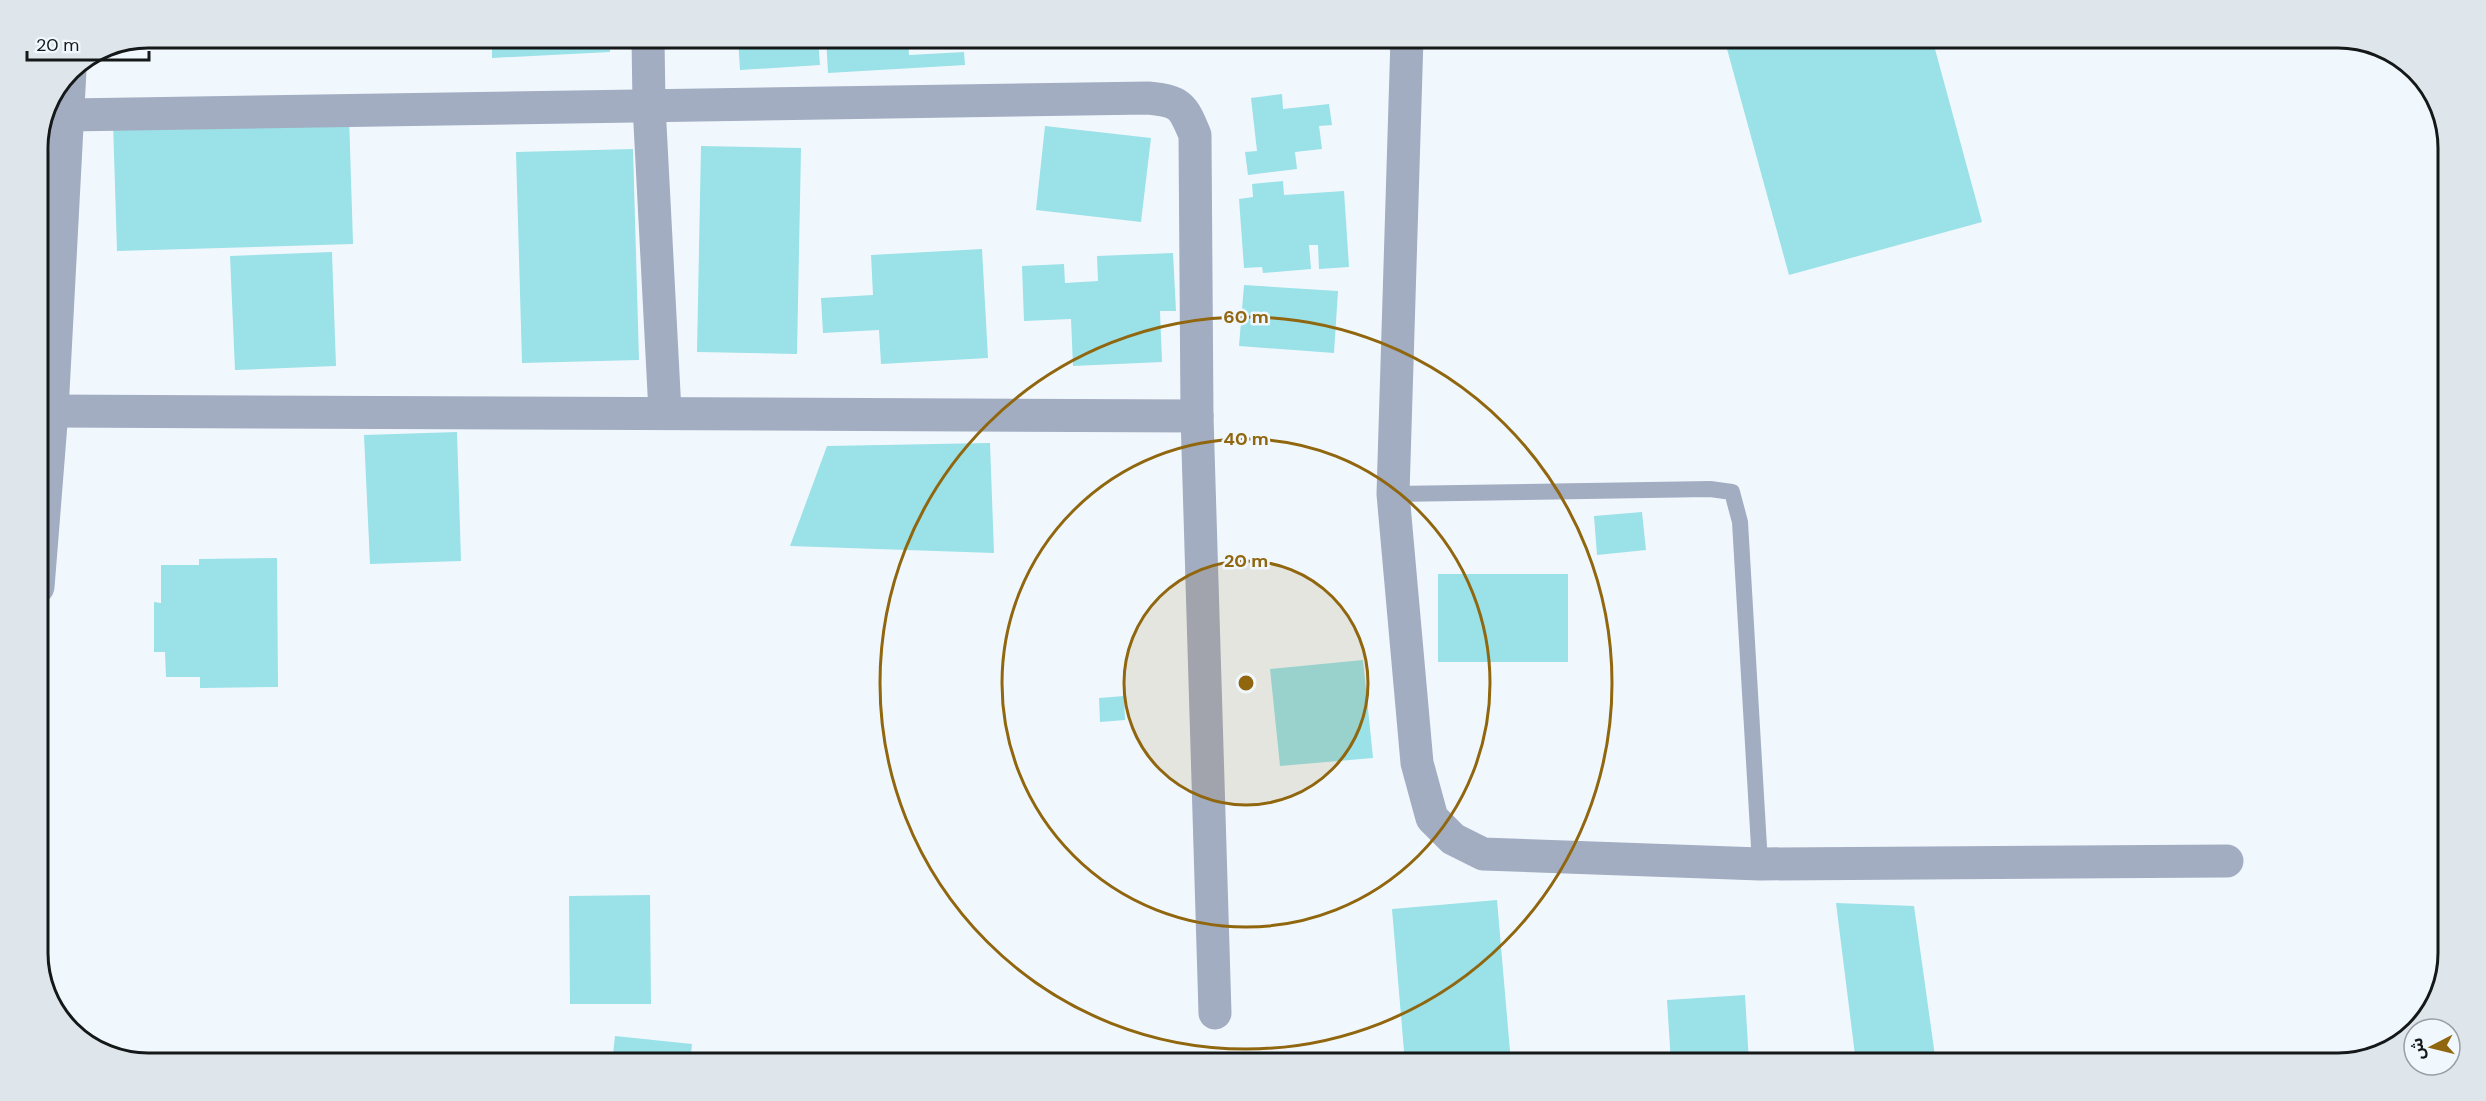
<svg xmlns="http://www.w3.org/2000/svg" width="2486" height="1101" font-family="'DM Sans','Noto Sans Arabic',sans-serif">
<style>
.building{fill:#9ae1e8}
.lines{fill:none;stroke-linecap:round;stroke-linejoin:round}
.lane{stroke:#a3adc2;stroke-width:16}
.street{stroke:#a3adc2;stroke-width:33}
.ring{fill:none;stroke:#90660e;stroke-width:3}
.rim{fill:none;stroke:#151819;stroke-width:3}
.centre{fill:#90660e;stroke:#f1f8fd;stroke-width:3}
.ring-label{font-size:18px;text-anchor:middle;font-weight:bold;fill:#90660e;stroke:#f1f8fd;stroke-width:5;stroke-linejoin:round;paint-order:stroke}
</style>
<rect width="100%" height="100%" fill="#f1f8fd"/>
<!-- building -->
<g class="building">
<polygon points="492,38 610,38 610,52 492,58"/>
<polygon points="738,38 818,38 820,65 740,70"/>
<polygon points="826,38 908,38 909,55 964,52 965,65 828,73"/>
<polygon points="1724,38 1932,38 1982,222 1789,275"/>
<polygon points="1282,94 1283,109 1329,104 1332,125 1319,126 1322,149 1295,152 1297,169 1248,175 1245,152 1257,151 1251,98"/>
<polygon points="349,116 353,244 117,251 113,123"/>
<polygon points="1045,126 1151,138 1141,222 1036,210"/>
<polygon points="701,146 801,148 797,354 697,352"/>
<polygon points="633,149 639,360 522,363 516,152"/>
<polygon points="1283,181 1284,195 1344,191 1349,267 1319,269 1318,245 1309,245 1311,269 1263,273 1262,267 1244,268 1239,199 1253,197 1252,184"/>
<polygon points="982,249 988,358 881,364 879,330 823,333 821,298 873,295 871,255"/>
<polygon points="332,252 336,366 235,370 230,256"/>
<polygon points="1173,253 1176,311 1160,311 1162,362 1073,366 1071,319 1024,321 1022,266 1064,264 1065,283 1098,281 1097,256"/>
<polygon points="1244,285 1338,291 1334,353 1239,346"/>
<polygon points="457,432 461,561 370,564 364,435"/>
<polygon points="990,443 994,553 790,546 827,446"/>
<polygon points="1642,512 1646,550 1597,555 1594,516"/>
<polygon points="277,558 278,687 200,688 200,677 166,677 165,652 154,652 154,602 161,603 161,565 199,565 199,559"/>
<rect x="1438" y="574" width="130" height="88"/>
<polygon points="1363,660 1373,758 1280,766 1270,669"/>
<polygon points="1124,696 1125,720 1100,722 1099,698"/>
<polygon points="650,895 651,1004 570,1004 569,896"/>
<polygon points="1497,900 1511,1063 1405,1063 1392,909"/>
<polygon points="1836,903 1914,906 1936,1063 1856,1063"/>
<polygon points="1745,995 1749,1063 1671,1063 1667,1000"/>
<polygon points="615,1036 692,1044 690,1063 612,1063"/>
</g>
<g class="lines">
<!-- lane -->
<polyline class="lane" points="1393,494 1710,489 1732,492 1740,522 1760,864"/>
<!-- street -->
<g class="street">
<polyline points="648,38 649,105 665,412"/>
<polyline points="1407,38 1393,494 1417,763 1432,818 1453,839 1483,854 1760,864 2227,861"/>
<path d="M69 115 1148 98C1181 101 1183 106 1195 135L1197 416 1215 1013"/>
<polyline points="52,411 1197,416"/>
<polyline points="38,587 52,411 70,70"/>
</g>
</g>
<!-- distance rings -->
<circle cx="1246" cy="683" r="122" fill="#90660e" fill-opacity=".12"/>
<g class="ring">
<circle cx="1246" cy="683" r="122"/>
<circle cx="1246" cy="683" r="244"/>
<circle cx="1246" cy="683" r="366"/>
</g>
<!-- crop -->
<path d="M0 0H2486V1101H0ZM148 48H2338A100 100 0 0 1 2438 148V953A100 100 0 0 1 2338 1053H148A100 100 0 0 1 48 953V148A100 100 0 0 1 148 48Z" fill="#dfe6eb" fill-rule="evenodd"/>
<path class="rim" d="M148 48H2338A100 100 0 0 1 2438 148V953A100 100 0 0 1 2338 1053H148A100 100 0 0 1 48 953V148A100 100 0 0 1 148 48Z"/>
<circle cx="1246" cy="683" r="9" class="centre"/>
<g class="ring-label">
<text x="1246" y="323">60 m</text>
<text x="1246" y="445">40 m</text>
<text x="1246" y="567">20 m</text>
</g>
<!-- north arrow -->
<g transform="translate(2432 1047) rotate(263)"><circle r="28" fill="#f1f8fd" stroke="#999ea2" stroke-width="1.5"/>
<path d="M0-4.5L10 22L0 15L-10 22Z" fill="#90660e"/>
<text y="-9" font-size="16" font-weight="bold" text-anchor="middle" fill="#151819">ش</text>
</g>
<!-- scale -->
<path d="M27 51v9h122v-9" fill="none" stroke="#151819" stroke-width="3"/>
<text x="36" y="51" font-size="18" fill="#151819" stroke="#f1f8fd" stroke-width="4.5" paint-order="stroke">20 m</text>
</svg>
